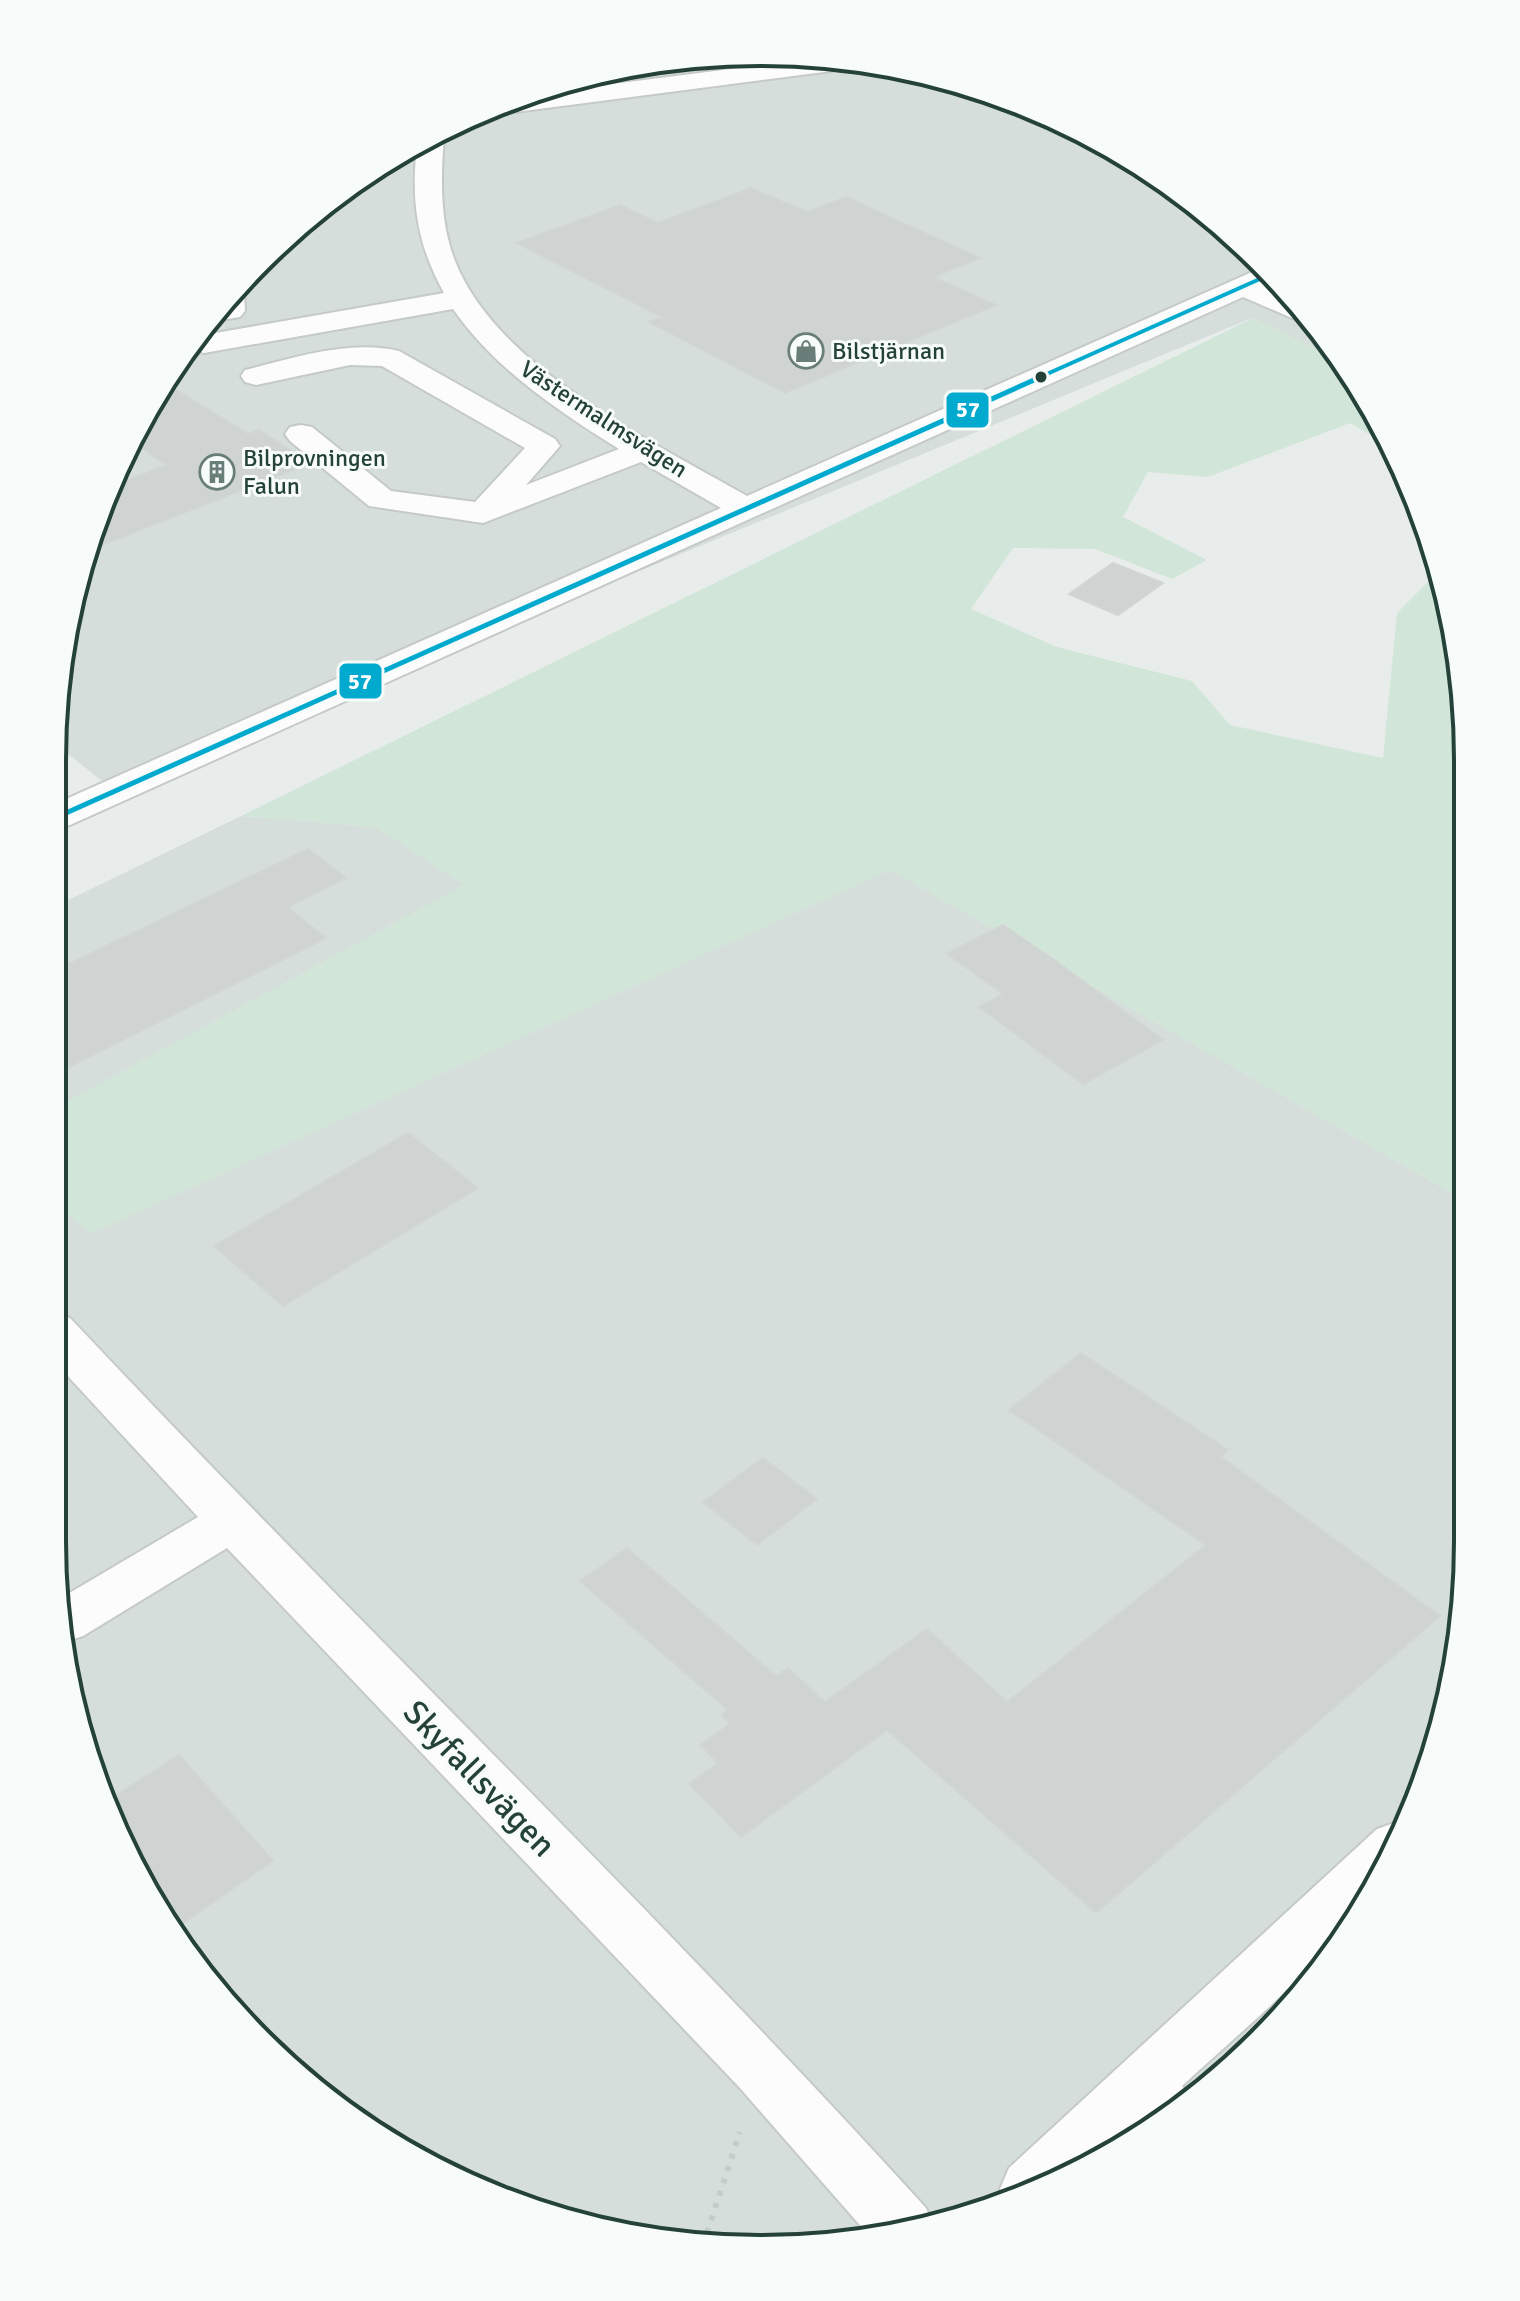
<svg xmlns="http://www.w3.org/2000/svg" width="1520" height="2301" font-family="Signika,sans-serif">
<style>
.built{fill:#d6dedb}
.green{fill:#d1e6d8}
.building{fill:#cfd4d2;stroke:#d1d6d4;stroke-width:2}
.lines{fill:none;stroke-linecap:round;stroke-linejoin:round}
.minor-casing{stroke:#c5cac8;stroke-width:4}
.path{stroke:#c3ccca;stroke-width:6;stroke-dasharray:5 8;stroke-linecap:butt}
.minor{fill:#fcfcfc;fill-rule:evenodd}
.bus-1-far1-casing{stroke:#f7fbf9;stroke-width:8}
.bus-1-casing{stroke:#f7fbf9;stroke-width:10}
.bus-1-far1{stroke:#00a9ce;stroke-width:4}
.bus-1{stroke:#00a9ce;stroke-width:5}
.bus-dot{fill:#24423a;stroke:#f7fbf9;stroke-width:3}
.labels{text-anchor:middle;stroke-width:6;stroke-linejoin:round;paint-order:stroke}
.far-poi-label{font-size:24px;fill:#24423a;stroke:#f7fbf9;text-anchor:start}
.far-street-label{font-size:24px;fill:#24423a;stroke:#f7fbf9}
.near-street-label{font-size:34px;fill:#24423a;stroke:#f7fbf9}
.rim{fill:none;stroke:#24423a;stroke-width:4}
.line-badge{stroke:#f7fbf9;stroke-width:3}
.badge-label{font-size:22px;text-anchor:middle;font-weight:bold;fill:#fff}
</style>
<rect width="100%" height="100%" fill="#e8edeb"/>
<!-- built -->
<g class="built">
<polygon points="714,53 853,58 988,90 1114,147 1227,228 1322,329 1342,362 1252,318 112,789 58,746 58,667 125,447 228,293 329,198 447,125 577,76"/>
<polygon points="241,816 890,869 1464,1200 1462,1634 1395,1854 1292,2008 1114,2154 943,2225 713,2247 489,2195 329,2102 172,1935 89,1768 52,1541 56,906"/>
</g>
<!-- green -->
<polygon class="green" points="1253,318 1342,362 1396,450 1350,423 1208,477 1148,472 1123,517 1207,560 1172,579 1095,549 1013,548 971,609 1057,647 1192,681 1230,725 1383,758 1397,613 1441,569 1467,714 1464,1200 890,870 92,1233 54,1205 55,1108 464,885 375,827 241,816"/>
<!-- building -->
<g class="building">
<polygon points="751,188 807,212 846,197 980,258 933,277 996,305 785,393 649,322 662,317 517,243 620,205 658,223"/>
<polygon points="167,384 248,434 259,430 311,463 94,548 113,486 167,465 129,440"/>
<polygon points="1113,563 1163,583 1118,615 1069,594"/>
<polygon points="308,849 346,878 287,907 326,938 55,1074 56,970"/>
<polygon points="1003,925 1053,959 1163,1040 1083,1084 979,1007 1003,994 947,954"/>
<polygon points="408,1133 478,1188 283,1306 214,1246"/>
<polygon points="1081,1353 1228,1450 1221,1457 1440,1616 1096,1913 887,1730 741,1837 689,1784 718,1763 700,1745 730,1724 722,1715 728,1710 580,1581 627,1548 776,1676 788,1668 825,1702 927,1629 1007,1702 1206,1545 1009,1410"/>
<polygon points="763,1458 817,1499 757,1545 703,1502"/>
<polygon points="179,1755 273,1861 170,1932 106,1802"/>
</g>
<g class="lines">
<defs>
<g id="minor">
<polygon points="826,57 859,60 832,71 493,115 483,111 526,95"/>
<path d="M901 69 952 81C937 92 919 85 903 77Z"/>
<path d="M440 129 444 135C441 178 439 220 455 261 497 368 653 442 747 496L1261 268 1264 267 1277 282 1267 286 1292 297 1315 322 1299 321 1243 297 70 825 57 828V803L721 508 641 462 483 523 369 506 290 441 285 434 290 427 301 425 312 427 391 491 475 502 525 448 382 366 350 365 256 385 245 382 241 376 245 370C293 358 350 339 399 351L555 439 560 446 526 485 619 449C558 411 495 369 453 309L204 353 193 350 192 347 199 336 204 335 444 293C416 242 411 201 417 144Z"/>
<polygon points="237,284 244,291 245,311 240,317 209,322"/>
<path d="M54 1313 70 1318C352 1618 649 1903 926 2208L934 2226 866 2232 740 2088 227 1548 83 1636 68 1641 61 1598 198 1517 53 1360Z"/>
<path d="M1397 1822 1404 1824C1373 1927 1259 2014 1182 2086L1188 2093 1143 2130 1140 2127 1110 2156 1004 2199 1000 2189 1009 2168 1377 1829Z"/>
</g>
</defs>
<!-- minor casing -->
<use href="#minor" class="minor-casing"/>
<!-- path -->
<polyline class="path" points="703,2245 740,2132"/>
<!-- minor -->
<use href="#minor" class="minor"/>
<defs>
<polyline id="bus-1-far1" points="1029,382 1271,274"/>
<polyline id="bus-1" points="57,817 1034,380"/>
</defs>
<!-- bus-1-far1 casing -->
<use href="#bus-1-far1" class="bus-1-far1-casing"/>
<!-- bus-1 casing -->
<use href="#bus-1" class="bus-1-casing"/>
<!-- bus-1-far1 -->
<use href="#bus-1-far1" class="bus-1-far1"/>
<!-- bus-1 -->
<use href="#bus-1" class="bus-1"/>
</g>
<!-- icons -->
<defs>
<symbol id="shop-ring" viewBox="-11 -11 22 22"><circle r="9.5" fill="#f7fbf9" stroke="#697e78" stroke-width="1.5"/><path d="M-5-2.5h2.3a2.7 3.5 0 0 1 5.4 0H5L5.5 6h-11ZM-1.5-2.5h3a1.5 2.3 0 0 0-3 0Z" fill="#697e78"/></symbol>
<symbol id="building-ring" viewBox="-11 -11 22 22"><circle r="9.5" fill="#f7fbf9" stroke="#697e78" stroke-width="1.5"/><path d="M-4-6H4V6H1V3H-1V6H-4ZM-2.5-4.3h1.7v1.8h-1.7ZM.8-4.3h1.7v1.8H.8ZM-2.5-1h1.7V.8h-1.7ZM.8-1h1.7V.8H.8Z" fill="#697e78"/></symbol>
</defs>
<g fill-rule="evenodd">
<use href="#shop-ring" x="786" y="331" width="40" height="40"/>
<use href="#building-ring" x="197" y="452" width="40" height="40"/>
</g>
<!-- markers -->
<circle class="bus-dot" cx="1041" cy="377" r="7"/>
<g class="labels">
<!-- far-poi labels -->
<g class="far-poi-label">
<text x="832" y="359">Bilstjärnan</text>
<text x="243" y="466">Bilprovningen<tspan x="243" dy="28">Falun</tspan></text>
</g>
<!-- far-street labels -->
<g class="far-street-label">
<text transform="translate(604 419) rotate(33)" y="8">Västermalmsvägen</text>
</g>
<!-- near-street labels -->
<g class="near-street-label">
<text transform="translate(480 1778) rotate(46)" y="12">Skyfallsvägen</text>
</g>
</g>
<!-- crop -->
<path d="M0 0H1520V2301H0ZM760 66H760A694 694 0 0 1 1454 760V1541A694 694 0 0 1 760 2235H760A694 694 0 0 1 66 1541V760A694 694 0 0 1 760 66Z" fill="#f7fbf9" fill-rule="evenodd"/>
<path class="rim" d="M760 66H760A694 694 0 0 1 1454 760V1541A694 694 0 0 1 760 2235H760A694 694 0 0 1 66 1541V760A694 694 0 0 1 760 66Z"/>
<g class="line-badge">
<rect x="945" y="391" width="45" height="38" rx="8" fill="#00a9ce"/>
<rect x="338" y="662" width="45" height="38" rx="8" fill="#00a9ce"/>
</g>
<g class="badge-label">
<text x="968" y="417">57</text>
<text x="360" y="689">57</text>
</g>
</svg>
